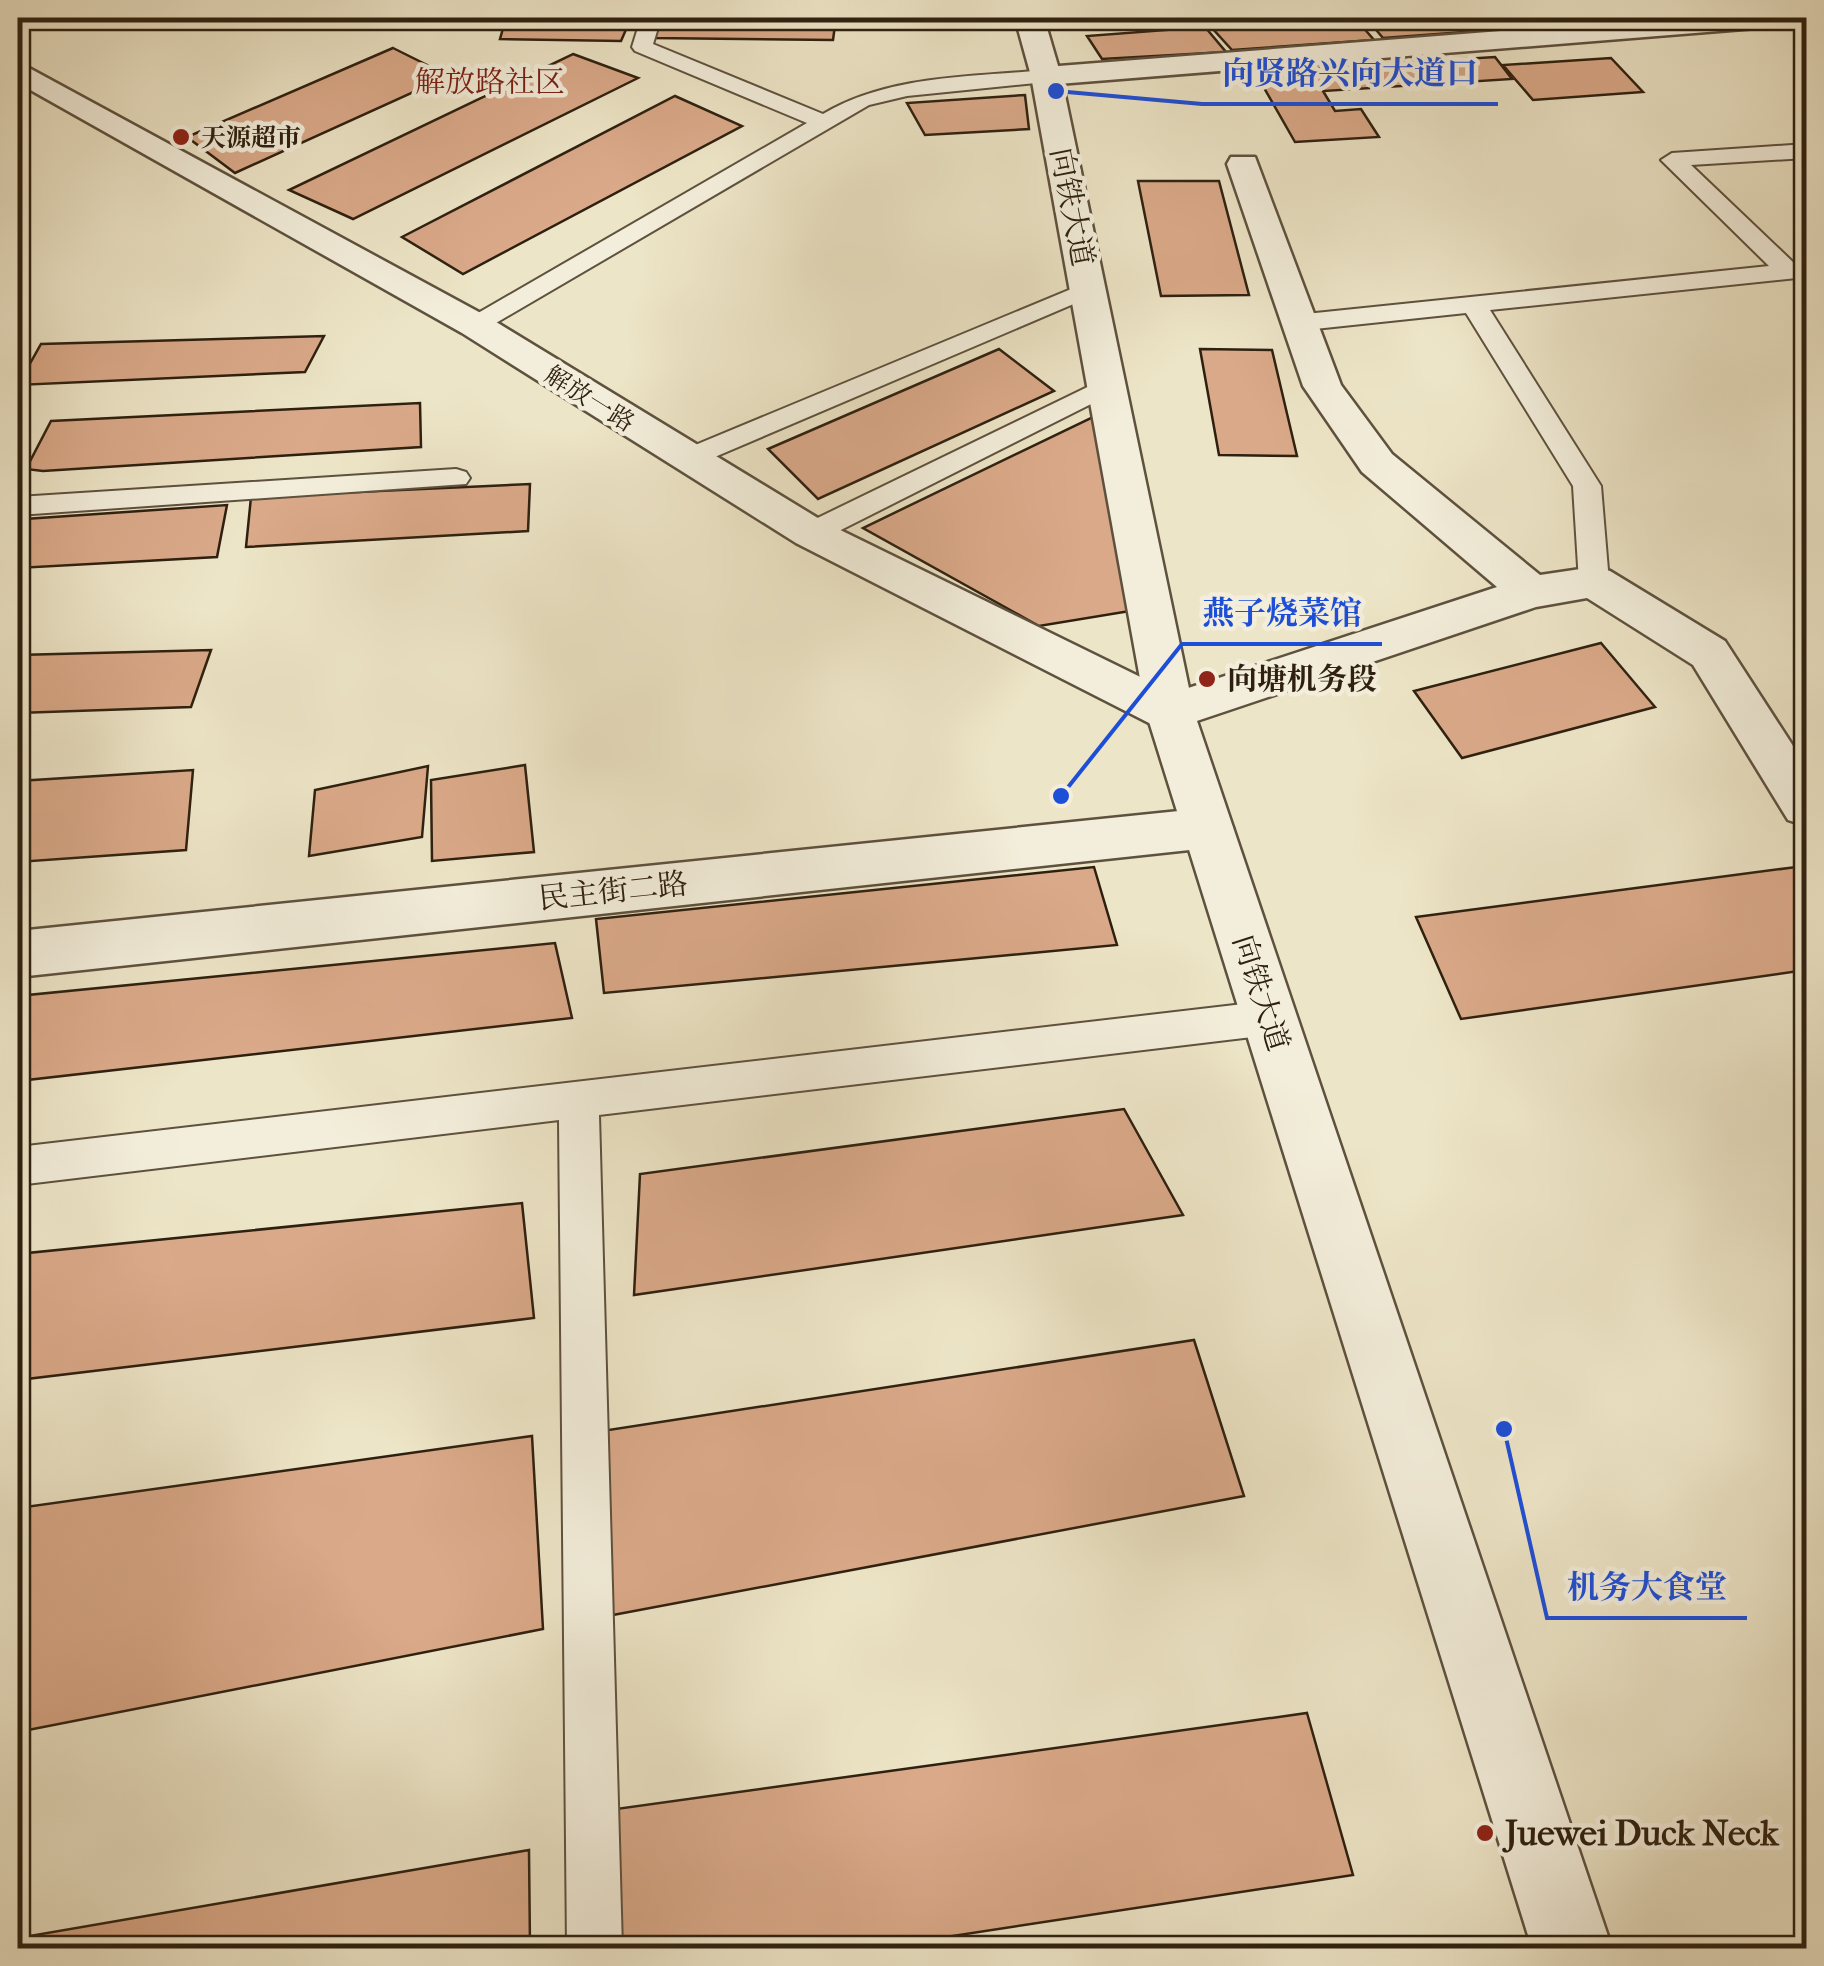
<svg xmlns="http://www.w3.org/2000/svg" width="1824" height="1966" font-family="'IM FELL French Canon','Noto Serif SC',serif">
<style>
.building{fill:#daa989;stroke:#2e2010;stroke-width:2.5}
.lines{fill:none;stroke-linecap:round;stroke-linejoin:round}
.service-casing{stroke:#5e513e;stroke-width:4}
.minor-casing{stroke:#5e513e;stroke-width:5}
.tertiary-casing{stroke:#5e513e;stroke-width:5}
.service{fill:#f3eedb;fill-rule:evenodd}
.minor{fill:#f3eedb;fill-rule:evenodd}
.tertiary{fill:#f3eedb;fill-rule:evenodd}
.poi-dot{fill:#8f2418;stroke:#f3eedb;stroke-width:4}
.labels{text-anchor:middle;stroke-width:9;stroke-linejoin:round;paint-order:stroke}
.far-poi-label{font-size:25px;font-weight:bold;fill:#2e2010;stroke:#f3eedb;text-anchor:start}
.far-street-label{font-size:25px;fill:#2e2010;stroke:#f3eedb}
.far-quarter-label{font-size:30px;fill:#7a1f14;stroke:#f3eedb}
.street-label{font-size:30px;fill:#2e2010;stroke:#f3eedb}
.poi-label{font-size:30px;font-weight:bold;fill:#2e2010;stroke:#f3eedb;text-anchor:start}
.near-poi-label{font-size:35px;font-weight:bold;fill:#2e2010;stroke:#f3eedb;text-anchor:start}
.leader{fill:none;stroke:#1d4ed8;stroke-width:4}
.callout-dot{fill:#1d4ed8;stroke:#f3eedb;stroke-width:4}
.callout-label{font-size:32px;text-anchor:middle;font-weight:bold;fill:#1d4ed8;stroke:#f3eedb;stroke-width:9;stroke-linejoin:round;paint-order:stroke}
</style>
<rect width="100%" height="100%" fill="#ede5c7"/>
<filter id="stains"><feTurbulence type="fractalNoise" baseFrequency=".002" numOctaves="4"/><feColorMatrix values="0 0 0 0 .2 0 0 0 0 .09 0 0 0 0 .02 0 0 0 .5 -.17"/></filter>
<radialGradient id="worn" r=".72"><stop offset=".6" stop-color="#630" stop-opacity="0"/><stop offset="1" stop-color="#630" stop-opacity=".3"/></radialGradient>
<!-- building -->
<g class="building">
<polygon points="506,18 631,18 621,41 500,39"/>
<polygon points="656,18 836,18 833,40 652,38"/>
<polygon points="1355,18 1374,40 1232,50 1212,28"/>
<polygon points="1366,18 1569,18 1575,24 1383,38"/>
<polygon points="1205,27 1226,52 1102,59 1087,36"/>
<polygon points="393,48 449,76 235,173 187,137"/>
<polygon points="573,54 638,78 353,219 289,190"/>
<polygon points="1495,57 1512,79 1323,91 1335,111 1361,109 1379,137 1295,142 1255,72"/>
<polygon points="1611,58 1643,92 1533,100 1503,65"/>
<polygon points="1025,95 1029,129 925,135 907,103"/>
<polygon points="675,96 742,126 463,274 402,237"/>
<polygon points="1138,181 1219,181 1249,295 1161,296"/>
<polygon points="324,336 305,372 18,385 41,344"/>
<polygon points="999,349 1054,391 818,499 768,449"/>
<polygon points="1200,349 1272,350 1297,456 1219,455"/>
<polygon points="420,403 421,447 43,471 26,469 51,421"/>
<polygon points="1095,416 1130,611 1039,626 863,528"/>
<polygon points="530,484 528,531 246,547 251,497"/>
<polygon points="227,505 217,557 18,568 18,533 25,519"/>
<polygon points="1601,643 1655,707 1462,758 1414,691"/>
<polygon points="211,650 191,707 18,713 18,655"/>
<polygon points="525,765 534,852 432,861 431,780"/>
<polygon points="428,766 422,837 309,856 315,790"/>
<polygon points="193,770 186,850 18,862 18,781"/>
<polygon points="1094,867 1117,945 604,993 596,919"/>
<polygon points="1796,867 1806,883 1806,970 1461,1019 1416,917"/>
<polygon points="555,943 572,1018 18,1081 18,996"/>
<polygon points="1124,1109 1183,1215 634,1295 640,1174"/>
<polygon points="522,1203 534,1318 18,1380 18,1254"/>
<polygon points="1194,1340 1244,1496 613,1615 602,1431"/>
<polygon points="532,1436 543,1629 18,1732 18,1508"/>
<polygon points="1307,1713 1353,1875 874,1948 616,1948 616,1809"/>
<polygon points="529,1850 530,1948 18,1948 18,1938"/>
</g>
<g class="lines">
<defs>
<g id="service">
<path d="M641 18H661L653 44 823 114C889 75 971 77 1046 70L1056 76 1046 82 907 96 869 105 484 330H466L462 325 466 320 807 123 635 51 632 47Z"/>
<polygon points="1806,144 1806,158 1691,165 1795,264 1806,263 1806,277 1490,310 1601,486 1609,582 1605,589 1594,592 1583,589 1579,582 1573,486 1466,313 1296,331 1283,323 1296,315 1769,266 1661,160 1672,153"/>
<polygon points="1088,282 1097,284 1100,289 1097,294 696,465 676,465 672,459 676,453"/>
<polygon points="1106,378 1115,380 1119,386 1115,392 821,540 801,540 796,533 801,526"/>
<polygon points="456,469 466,472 470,478 466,484 18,515 18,497"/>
<polygon points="1269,1001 1282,1006 1288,1018 1282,1030 1269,1035 599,1115 622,1948 567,1948 559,1120 18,1185 18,1147"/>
</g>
<g id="minor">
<polygon points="1666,18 1784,18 1779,24 1769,27 1046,85 1035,82 1031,76 1035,70 1046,67"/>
<polygon points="18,62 488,317 826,523 1173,693 1497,587 1362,472 1303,386 1227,164 1231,157 1255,157 1341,385 1392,454 1540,575 1594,567 1610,571 1725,641 1806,766 1806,826 1788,820 1693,665 1587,598 1536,607 1170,730 1153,725 796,543 462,333 18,83"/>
<polygon points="1208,808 1226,814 1233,828 1226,842 1208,848 18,977 18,931"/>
</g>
<polygon id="tertiary" points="1015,18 1044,18 1061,76 1194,712 1612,1948 1532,1948 1146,712 1031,76"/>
</defs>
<!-- service casing -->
<use href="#service" class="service-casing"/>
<!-- minor casing -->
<use href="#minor" class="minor-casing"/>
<!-- tertiary casing -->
<use href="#tertiary" class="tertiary-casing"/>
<!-- service -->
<use href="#service" class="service"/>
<!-- minor -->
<use href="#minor" class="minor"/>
<!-- tertiary -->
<use href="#tertiary" class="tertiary"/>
</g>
<!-- markers -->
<g class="poi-dot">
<circle cx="181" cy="137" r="10"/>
<circle cx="1207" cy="679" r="10"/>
<circle cx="1485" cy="1833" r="10"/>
</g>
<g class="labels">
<!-- far-poi labels -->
<g class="far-poi-label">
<text x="201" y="146">天源超市</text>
</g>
<!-- far-street labels -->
<g class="far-street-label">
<text transform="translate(590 398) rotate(32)" y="9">解放一路</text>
</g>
<!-- far-quarter labels -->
<g class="far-quarter-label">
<text x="490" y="92">解放路社区</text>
</g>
<!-- street labels -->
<g class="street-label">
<text transform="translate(1072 207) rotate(79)" y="10">向铁大道</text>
<text transform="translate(613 891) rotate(-6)" y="10">民主街二路</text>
<text transform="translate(1261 993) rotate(72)" y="10">向铁大道</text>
</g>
<!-- poi labels -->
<g class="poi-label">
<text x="1227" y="689">向塘机务段</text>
</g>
<!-- near-poi labels -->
<g class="near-poi-label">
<text x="1505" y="1845">Juewei Duck Neck</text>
</g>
</g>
<!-- callouts -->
<path class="leader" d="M1056 91L1202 104H1498M1061 796L1182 644H1382M1504 1429L1547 1618H1747"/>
<g class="callout-dot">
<circle cx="1056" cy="91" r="10"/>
<circle cx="1061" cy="796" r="10"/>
<circle cx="1504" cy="1429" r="10"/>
</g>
<g class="callout-label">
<text x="1350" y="84">向贤路兴向大道口</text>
<text x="1282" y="624">燕子烧菜馆</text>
<text x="1647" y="1598">机务大食堂</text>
</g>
<!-- margin -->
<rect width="1824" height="1966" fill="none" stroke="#ede5c7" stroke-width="60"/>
<rect x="20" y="20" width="1784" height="1926" fill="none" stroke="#2e2010" stroke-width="5"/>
<rect x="30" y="30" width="1764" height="1906" fill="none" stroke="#2e2010" stroke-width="2.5"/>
<rect width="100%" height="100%" filter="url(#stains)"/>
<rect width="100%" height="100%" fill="url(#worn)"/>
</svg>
